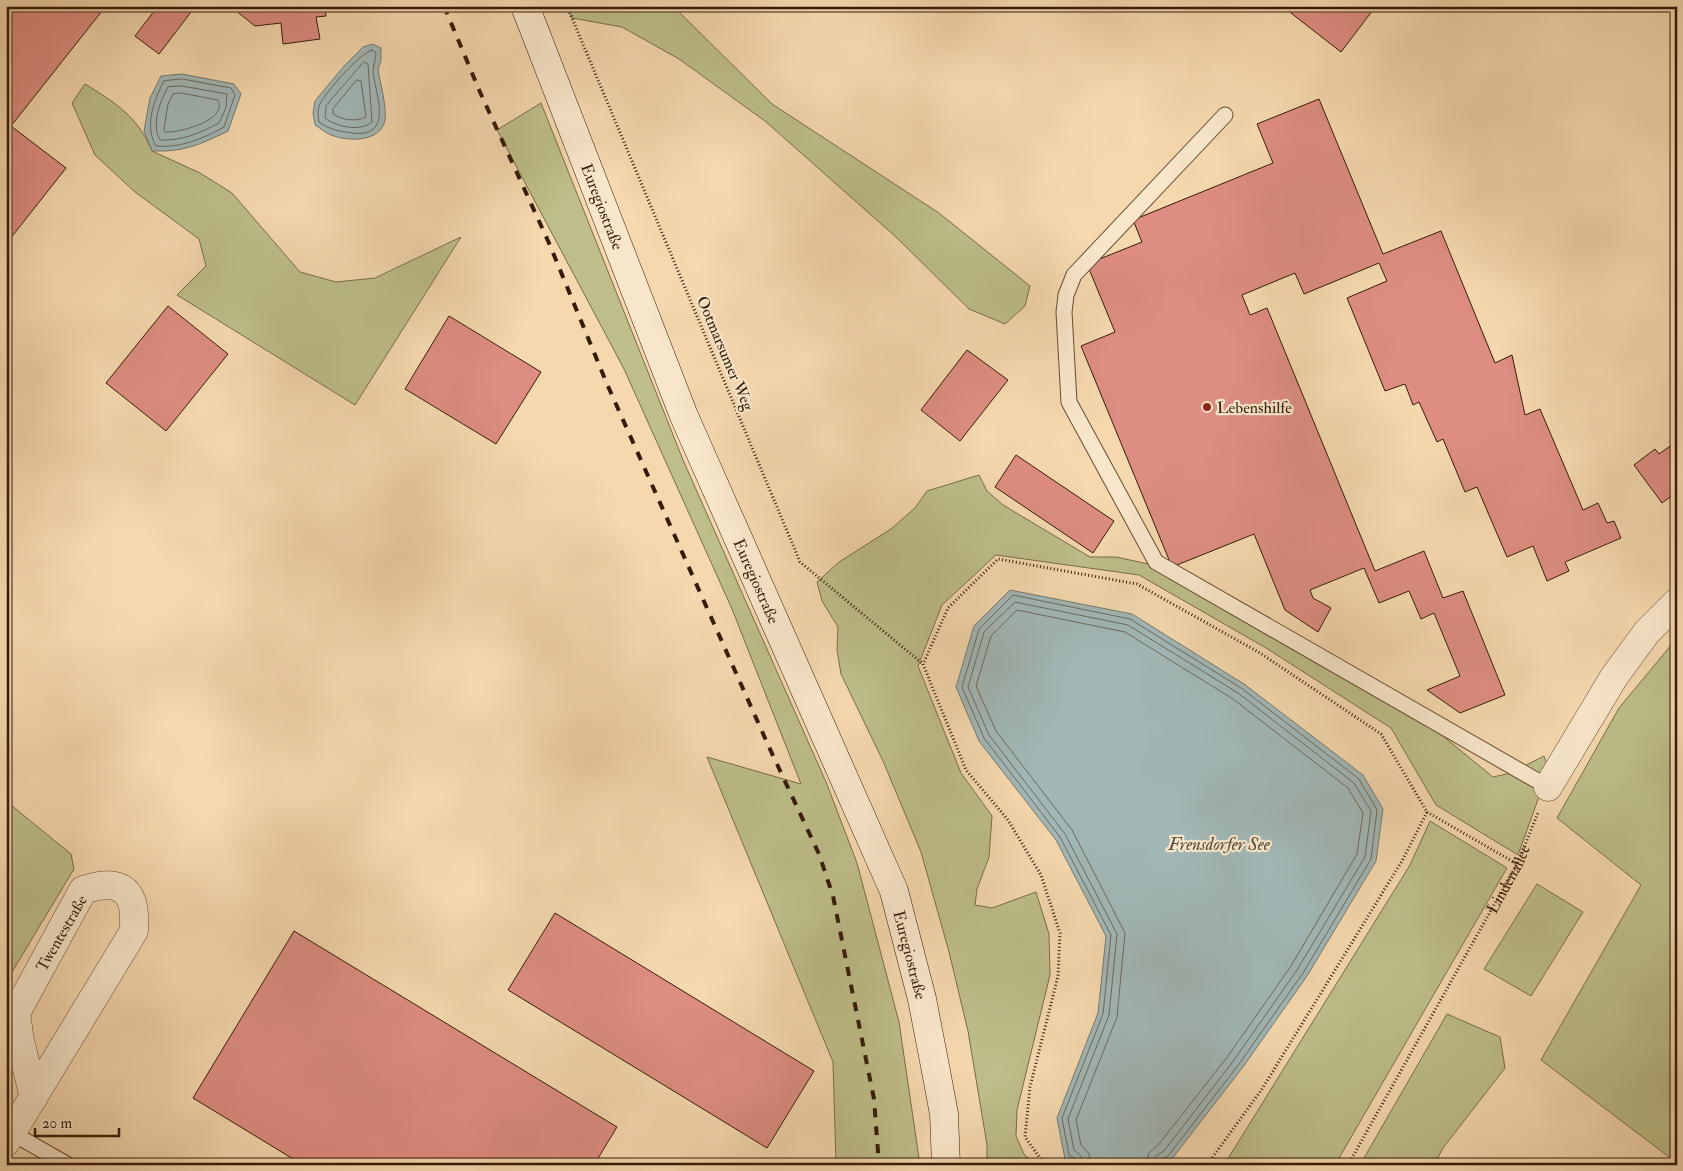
<svg xmlns="http://www.w3.org/2000/svg" width="1683" height="1171" font-family="'IM FELL Double Pica',serif">
<style>
.green{fill:#bdbe89;stroke:#7a6c48}
.water{fill:#a1b7b6;stroke:#767970}
.lines{fill:none;stroke-linecap:round;stroke-linejoin:round}
.shore{stroke:#6c695f;stroke-width:1}
.building{fill:#dd8d81;stroke:#361b08}
.lane-casing{stroke:#664a32;stroke-width:17}
.street-casing{stroke:#664a32;stroke-width:29}
.secondary-casing{stroke:#361b08;stroke-width:29}
.path{stroke:#361b08;stroke-width:3;stroke-dasharray:1 2.5;stroke-linecap:butt}
.lane{stroke:#f8e6ca;stroke-width:15}
.street{stroke:#f8e6ca;stroke-width:28}
.secondary{stroke:#f8e6ca;stroke-width:28}
.rail{stroke:#361b08;stroke-width:4;stroke-dasharray:9 9;stroke-linecap:butt}
.poi-dot{fill:#8f2418;stroke:#f8e6ca;stroke-width:2}
.labels{text-anchor:middle;stroke-width:4.5;stroke-linejoin:round;paint-order:stroke}
.street-label{font-size:16px;fill:#361b08;stroke:#f8e6ca}
.poi-label{font-size:16px;fill:#361b08;stroke:#f8e6ca;text-anchor:start}
.water-label{font-size:18px;font-style:italic;fill:#564a3c;stroke:#f8e6ca}
</style>
<rect width="100%" height="100%" fill="#f5d8ae"/>
<filter id="stains"><feTurbulence type="fractalNoise" baseFrequency=".004" numOctaves="4"/><feColorMatrix values="0 0 0 0 .2 0 0 0 0 .09 0 0 0 0 .02 0 0 0 .5 -.17"/></filter>
<radialGradient id="worn" r=".72"><stop offset=".6" stop-color="#630" stop-opacity="0"/><stop offset="1" stop-color="#630" stop-opacity=".3"/></radialGradient>
<!-- green -->
<g class="green">
<polygon points="566,6 673,6 772,104 939,213 1030,286 1025,306 1005,324 969,309 897,238 765,121 679,59 622,27 572,18"/>
<path d="M85 84C116 103 138 117 152 151L200 173 232 193 300 272 336 282 375 278 461 237 355 405 177 295 206 266 199 239 135 192 95 155 72 103Z"/>
<polygon points="541,103 683,460 826,782 857,863 899,1022 920,1165 836,1165 833,1062 707,757 801,784 732,609 624,369 497,130"/>
<polygon points="979,475 987,491 1003,505 1090,557 1116,557 1153,565 1389,692 1493,777 1511,773 1544,756 1549,769 1518,855 1436,805 1391,728 1266,648 1139,575 996,555 942,605 918,666 961,773 992,816 989,857 977,889 975,905 992,908 1036,892 1049,934 1050,975 1017,1110 1016,1136 1024,1154 1035,1165 987,1165 987,1145 968,1031 949,952 921,852 883,761 841,674 837,650 838,627 822,601 817,582 839,562 891,529 915,508 927,491"/>
<polygon points="1677,638 1677,1163 1541,1060 1641,885 1557,818 1619,708"/>
<polygon points="6,801 71,854 74,869 6,982"/>
<polygon points="1430,821 1507,868 1335,1165 1224,1165 1410,865"/>
<polygon points="1537,884 1583,912 1531,996 1484,969"/>
<polygon points="1447,1014 1500,1037 1505,1068 1443,1148 1434,1165 1360,1165"/>
</g>
<!-- water -->
<g class="water">
<path d="M373 44 381 48V61L378 69C380 82 387 107 385 120 381 142 349 142 331 135 326 133 320 128 315 125L313 113 315 101 345 65 363 47Z"/>
<path d="M182 74 234 84 241 94 228 131C199 145 185 152 152 151L144 131 150 98 161 76Z"/>
<polygon points="1010,590 1132,614 1244,684 1363,775 1383,809 1376,861 1307,976 1243,1067 1171,1160 1160,1165 1077,1165 1065,1159 1057,1118 1098,1013 1106,936 1056,840 979,741 956,687 974,626"/>
</g>
<g class="lines">
<!-- shore -->
<g class="shore">
<path d="M372 50 376 53C376 59 373 65 373 72 376 96 394 138 352 133 339 131 330 130 319 122 318 115 317 108 321 102 328 90 360 53 372 50Z"/>
<path d="M364 62 368 64 372 122C360 132 337 127 325 118L326 106Z"/>
<path d="M182 79 231 88 235 95 224 127C202 139 181 148 156 146 144 126 154 100 164 81Z"/>
<path d="M357 80 361 81 366 117C357 122 341 120 333 114V109Z"/>
<path d="M182 86 227 94 226 108 219 123C200 133 182 141 160 140 151 125 160 101 168 87Z"/>
<path d="M181 93 218 100C228 120 180 133 165 132L164 129 168 104 173 94Z"/>
<polyline points="1077,1165 1076,1159 1069,1155 1062,1118 1103,1014 1111,935 1060,837 984,738 962,687 979,629 1013,595 1130,619 1241,688 1359,779 1377,810 1371,859 1303,973 1239,1064 1168,1156 1161,1160 1160,1165"/>
<polyline points="1084,1165 1081,1156 1074,1150 1068,1119 1109,1015 1117,934 1065,834 989,735 968,687 984,632 1015,602 1128,625 1238,693 1354,783 1371,811 1365,857 1297,970 1234,1060 1164,1151 1156,1156 1154,1165"/>
<polyline points="1091,1165 1089,1154 1081,1145 1076,1120 1117,1017 1125,933 1072,830 996,731 976,686 991,636 1017,610 1125,632 1233,699 1348,788 1363,813 1357,854 1291,966 1228,1056 1159,1144 1149,1153 1146,1165"/>
</g>
</g>
<!-- building -->
<g class="building">
<polygon points="6,6 95,6 102,11 11,126 66,168 6,244"/>
<polygon points="158,6 183,6 191,12 159,54 135,36"/>
<polygon points="230,6 325,6 326,16 316,17 320,39 283,44 281,23 255,26"/>
<polygon points="1282,6 1376,6 1341,52"/>
<polygon points="1319,99 1383,254 1441,231 1495,363 1512,355 1525,415 1540,409 1583,510 1598,503 1607,523 1614,521 1621,538 1565,562 1569,571 1547,581 1533,546 1507,557 1477,487 1465,492 1443,439 1437,442 1419,402 1413,405 1405,384 1385,391 1347,298 1387,281 1379,263 1304,294 1295,273 1242,295 1250,315 1267,308 1375,571 1424,551 1443,598 1463,591 1505,695 1460,713 1427,690 1460,676 1434,613 1421,619 1409,591 1379,603 1364,568 1310,590 1313,598 1331,608 1318,632 1285,610 1254,534 1172,567 1081,346 1115,332 1087,264 1142,242 1133,220 1273,163 1257,124"/>
<polygon points="168,306 228,354 166,431 106,383"/>
<polygon points="449,316 541,372 496,444 405,389"/>
<polygon points="967,350 1008,380 960,441 921,410"/>
<polygon points="1673,444 1677,449 1677,492 1662,503 1634,465 1655,449 1659,454"/>
<polygon points="1016,455 1114,521 1093,553 995,487"/>
<polygon points="555,913 814,1071 767,1148 508,990"/>
<polygon points="294,931 617,1127 594,1165 303,1165 193,1098"/>
</g>
<g class="lines">
<defs>
<g id="lane">
<polyline points="1225,115 1074,275 1066,295 1064,312 1069,402 1156,562 1548,787"/>
<polyline points="12,1133 68,1165"/>
</g>
<g id="street">
<polyline points="1548,787 1614,677 1647,632 1677,602"/>
<path d="M6 1142 134 931C134 922 135 908 131 900 122 879 99 885 83 890L16 1013 20 1041 34 1097"/>
</g>
<g id="secondary">
<path id="s2" d="M525 6 684 416 894 891 922 999 935 1066 944 1114 946 1165"/>
</g>
</defs>
<!-- lane casing -->
<use href="#lane" class="lane-casing"/>
<!-- street casing -->
<use href="#street" class="street-casing"/>
<!-- secondary casing -->
<use href="#secondary" class="secondary-casing"/>
<!-- path -->
<g class="path">
<polyline points="567,6 800,562 923,664"/>
<polyline points="1427,812 1517,864"/>
<polyline points="1045,1165 1025,1137 1030,1087 1058,976 1060,933 1041,875 1008,820 966,770 923,664 948,608 998,559 1137,584 1260,653 1381,734 1427,812 1402,861 1262,1089 1207,1165"/>
<path id="s1" d="M1348 1165 1517 864 1538 813"/>
</g>
<!-- lane -->
<use href="#lane" class="lane"/>
<!-- street -->
<use href="#street" class="street"/>
<!-- secondary -->
<use href="#secondary" class="secondary"/>
<!-- rail -->
<polyline class="rail" points="444,6 480,92 549,243 607,384 769,747 819,854 833,896 874,1099 879,1165"/>
</g>
<!-- markers -->
<circle class="poi-dot" cx="1207" cy="407" r="5"/>
<g class="labels">
<!-- street labels -->
<g class="street-label">
<text dy="6" stroke="none"><textPath href="#s2" startOffset="215">Euregiostraße</textPath></text>
<text transform="translate(726 353) rotate(67)" y="6">Ootmarsumer Weg</text>
<text dy="6" stroke="none"><textPath href="#s2" startOffset="620">Euregiostraße</textPath></text>
<text dy="6" stroke="none"><textPath href="#s1" startOffset="328">Lindenallee</textPath></text>
<text transform="translate(61 933) rotate(-60)" y="6">Twentestraße</text>
<text dy="6" stroke="none"><textPath href="#s2" startOffset="1025">Euregiostraße</textPath></text>
</g>
<!-- poi labels -->
<g class="poi-label">
<text x="1217" y="413">Lebenshilfe</text>
</g>
<!-- water labels -->
<g class="water-label">
<text x="1219" y="850">Frensdorfer See</text>
</g>
</g>
<!-- margin -->
<rect width="1683" height="1171" fill="none" stroke="#f5d8ae" stroke-width="25"/>
<rect x="8" y="8" width="1668" height="1156" fill="none" stroke="#361b08" stroke-width="2.5"/>
<rect x="12" y="12" width="1658" height="1146" fill="none" stroke="#361b08"/>
<!-- scale -->
<path d="M35 1128v8h84v-8" fill="none" stroke="#361b08" stroke-width="2.5"/>
<text x="42" y="1128" font-size="15" fill="#361b08" stroke="#f8e6ca" stroke-width="4" paint-order="stroke">20 m</text>
<rect width="100%" height="100%" filter="url(#stains)"/>
<rect width="100%" height="100%" fill="url(#worn)"/>
</svg>
